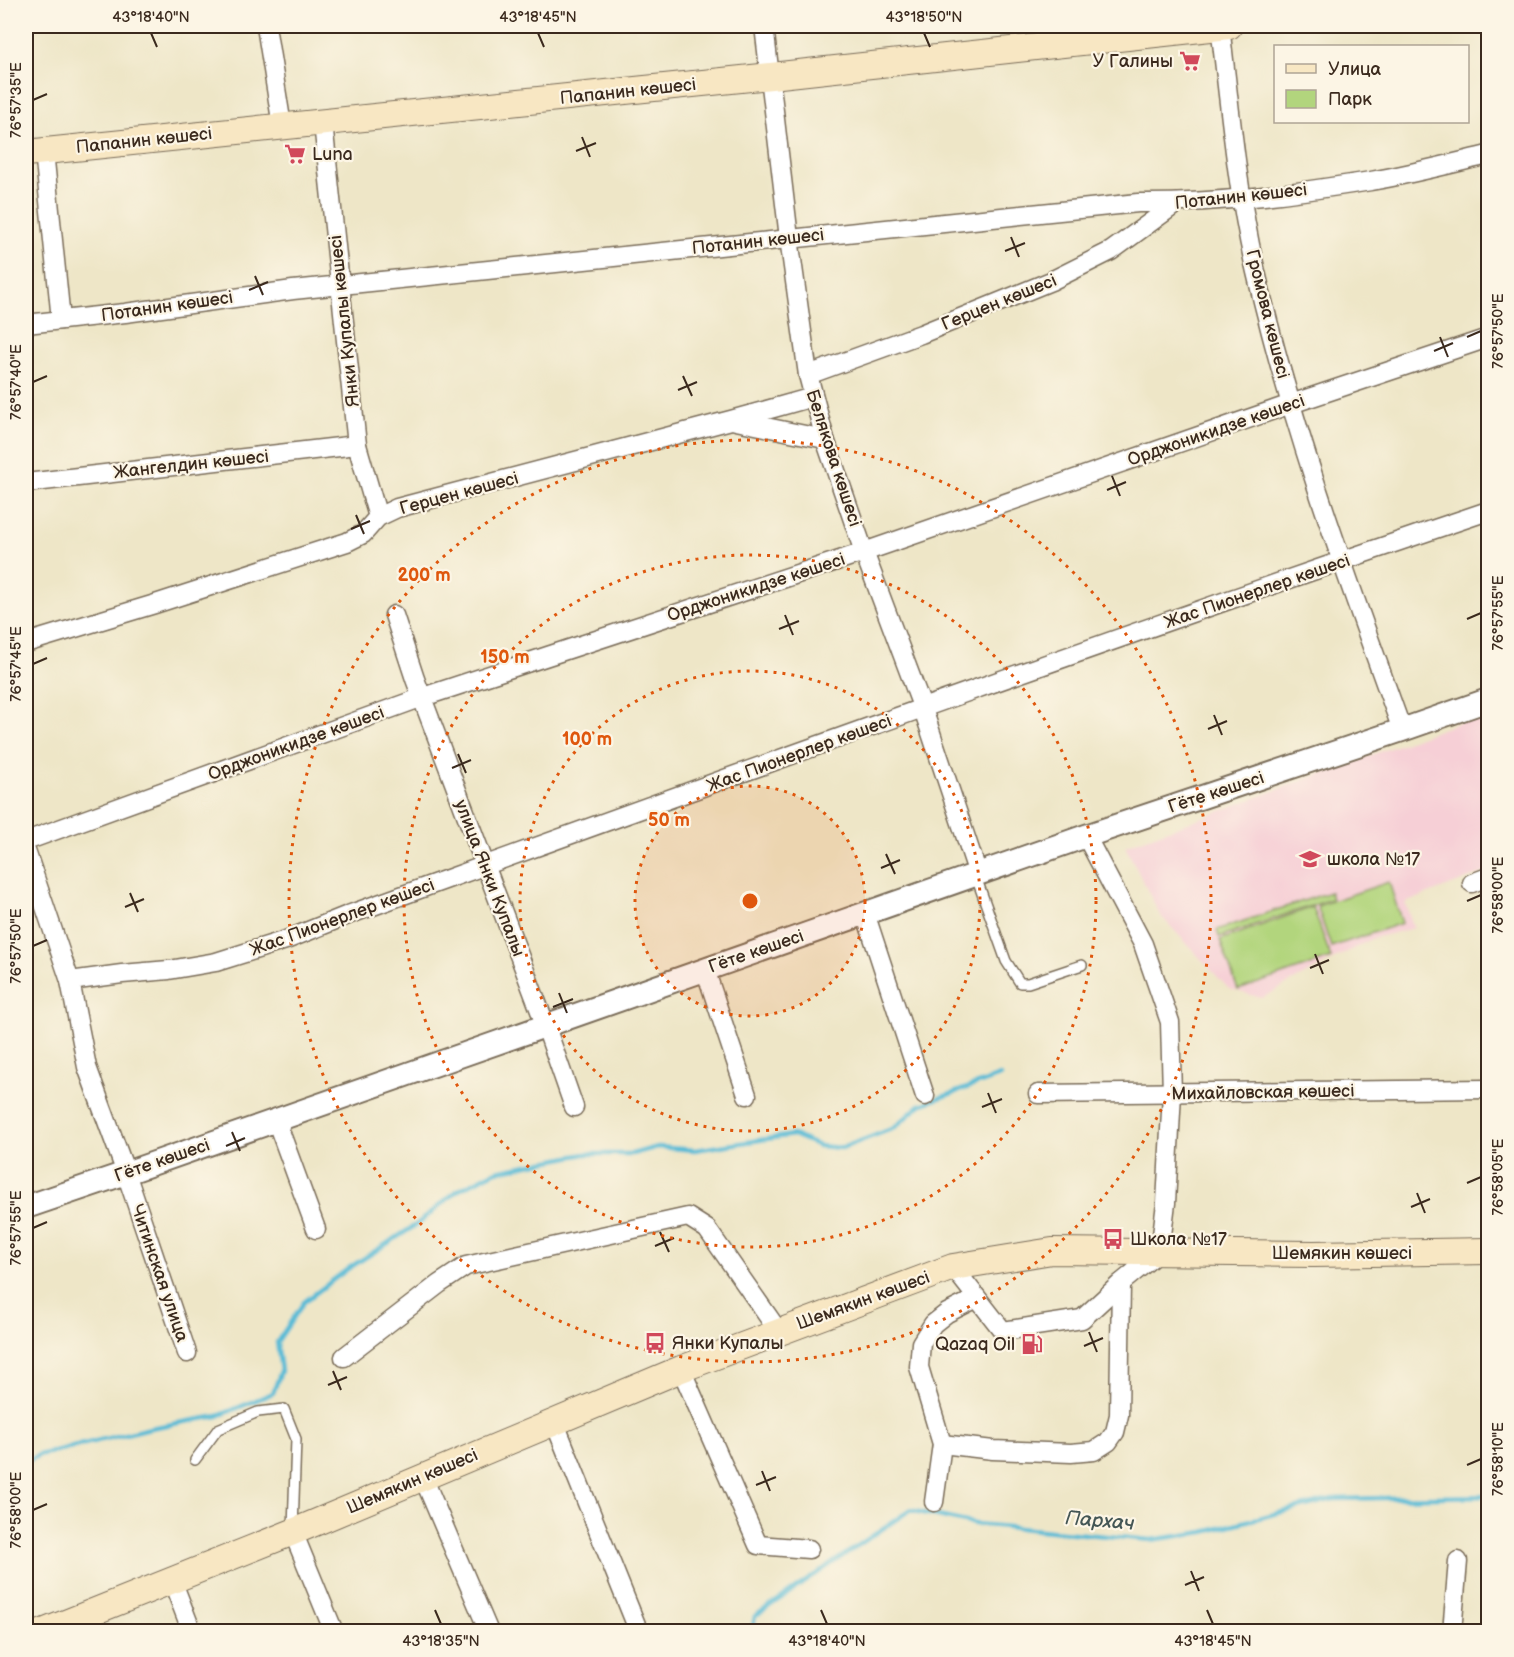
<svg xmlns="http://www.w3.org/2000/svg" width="1514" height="1657" font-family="'Balsamiq Sans',sans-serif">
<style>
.built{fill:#f6cfd6}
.green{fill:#b2d57d;stroke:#76804e;stroke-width:1.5}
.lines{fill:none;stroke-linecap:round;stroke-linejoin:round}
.stream{stroke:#58bbd6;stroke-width:4.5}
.service-casing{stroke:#7a6c59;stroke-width:12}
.minor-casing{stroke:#7a6c59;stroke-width:21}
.tertiary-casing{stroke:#7a6c59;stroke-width:26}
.secondary-casing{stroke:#7a6c59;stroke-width:28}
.service{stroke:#fff;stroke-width:9}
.minor{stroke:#fff;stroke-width:18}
.tertiary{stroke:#fff;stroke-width:22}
.secondary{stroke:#f8e7c3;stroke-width:26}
.ticks{fill:none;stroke:#3b2a1e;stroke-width:2}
.ring{fill:none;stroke:#df570d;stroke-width:3;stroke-dasharray:3 6}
.labels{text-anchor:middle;stroke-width:4.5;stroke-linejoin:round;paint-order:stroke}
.poi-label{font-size:18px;fill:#3b2a1e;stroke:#fcf5e5;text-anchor:start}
.street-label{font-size:18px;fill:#3b2a1e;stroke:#fcf5e5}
.water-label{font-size:20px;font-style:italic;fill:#445655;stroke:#fcf5e5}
.centre{fill:#df570d;stroke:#fcf5e5;stroke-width:3}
.ring-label{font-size:18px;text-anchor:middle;font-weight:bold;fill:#df570d;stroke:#fcf5e5;stroke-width:4.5;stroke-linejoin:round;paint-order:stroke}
.neatline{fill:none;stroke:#3b2a1e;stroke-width:2}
.ticks-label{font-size:15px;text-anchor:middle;fill:#3b2a1e}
</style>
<rect width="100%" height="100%" fill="#fcf5e5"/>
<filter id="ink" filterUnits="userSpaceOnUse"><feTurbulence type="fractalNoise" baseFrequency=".0167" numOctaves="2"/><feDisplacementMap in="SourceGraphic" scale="12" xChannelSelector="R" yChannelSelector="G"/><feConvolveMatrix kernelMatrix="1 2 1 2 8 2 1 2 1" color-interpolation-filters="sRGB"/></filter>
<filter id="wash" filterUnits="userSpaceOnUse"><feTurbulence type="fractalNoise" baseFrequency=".008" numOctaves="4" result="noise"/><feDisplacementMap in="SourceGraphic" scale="24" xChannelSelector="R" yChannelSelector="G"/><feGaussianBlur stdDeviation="1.35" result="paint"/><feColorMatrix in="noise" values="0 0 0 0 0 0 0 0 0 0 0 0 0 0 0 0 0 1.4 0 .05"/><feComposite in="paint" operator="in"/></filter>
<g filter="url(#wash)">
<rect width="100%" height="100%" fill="#eee6c7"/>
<!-- built -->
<polygon class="built" points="1485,713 1488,723 1488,871 1405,903 1414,928 1373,938 1262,998 1229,989 1160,915 1125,846"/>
<!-- green -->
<g class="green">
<polygon points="1389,882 1402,923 1331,947 1317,906"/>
<polygon points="1330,892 1332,899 1219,937 1217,930"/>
<polygon points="1313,907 1331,958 1238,990 1220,940"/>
</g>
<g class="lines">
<!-- stream -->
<g class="stream">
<polyline points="26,1462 39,1455 150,1428 218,1416 273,1393 281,1371 277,1342 304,1302 349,1268 416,1225 457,1191 496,1171 585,1154 632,1154 658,1147 695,1150 793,1135 819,1146 842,1148 894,1128 920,1105 1000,1076"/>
<polyline points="752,1632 755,1616 910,1510 975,1524 1151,1540 1204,1532 1333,1499 1488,1496"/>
</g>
</g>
</g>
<g filter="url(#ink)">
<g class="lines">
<defs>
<g id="service">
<polyline points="975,874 1006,961 1020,983 1028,983 1082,965"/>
<polyline points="195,1460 218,1429 258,1412 284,1409 296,1439 293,1529"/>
</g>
<g id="minor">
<polyline points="266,26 282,126"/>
<polyline points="764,26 789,238 808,375 825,439 864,552 923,709 978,874"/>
<path d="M1220 26C1230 108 1237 192 1256 272 1292 429 1348 580 1402 730"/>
<polyline points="323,123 357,445 378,517"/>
<polyline points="44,151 61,320"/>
<path d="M26 324 125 313 293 290 1138 203C1216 204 1294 193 1371 181 1411 174 1450 164 1488 155"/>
<polyline points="808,375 921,334 1051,281 1111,251 1177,203"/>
<polyline points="736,421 825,439"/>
<polyline points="26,483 357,445"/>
<polyline points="394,615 415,679 545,1024 574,1107"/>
<polyline points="26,643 155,604 347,542 363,534 378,517 397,508 731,420 813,397"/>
<polyline points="26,841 423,697 864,552 1291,404 1488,338"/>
<polyline points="26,851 70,981 87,1067 126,1173 187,1353"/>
<polyline points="1472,883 1488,877"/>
<polyline points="865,913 925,1096"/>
<polyline points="705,969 747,1095"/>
<path d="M70 981 122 974 169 970 216 962 286 940 348 915C727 778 1106 640 1488 511"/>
<polyline points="1038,1094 1488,1089"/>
<polyline points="276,1120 316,1229"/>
<polyline points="953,1267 1003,1331 1082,1319 1121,1283 1160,1251 1166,1203 1172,1093 1170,1022 1143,944 1086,836"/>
<polyline points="344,1357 439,1284 466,1266 688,1217 707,1229 779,1332"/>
<polyline points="681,1369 758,1545 809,1549"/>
<polyline points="554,1421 639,1632"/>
<polyline points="942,1444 993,1450 1071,1453 1094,1451 1108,1442 1115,1432 1119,1415 1121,1283"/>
<polyline points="423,1477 489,1632"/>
<polyline points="934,1502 942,1444 919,1367 921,1343 933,1324 947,1313 977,1298"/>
<polyline points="293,1532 334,1632"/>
<polyline points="172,1580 192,1632"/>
<polyline points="1452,1632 1458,1561"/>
</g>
<polyline id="tertiary" points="26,1207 126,1173 1086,836 1402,730 1488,700"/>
<g id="secondary">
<polyline points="26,153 771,76 1229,26"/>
<polyline points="43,1632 293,1532 681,1369 953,1267 1052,1251 1314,1254 1488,1251"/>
</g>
</defs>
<!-- service casing -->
<use href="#service" class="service-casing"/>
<!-- minor casing -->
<use href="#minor" class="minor-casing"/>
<!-- tertiary casing -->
<use href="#tertiary" class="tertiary-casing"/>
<!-- secondary casing -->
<use href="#secondary" class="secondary-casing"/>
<!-- service -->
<use href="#service" class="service"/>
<!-- minor -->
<use href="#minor" class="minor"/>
<!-- tertiary -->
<use href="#tertiary" class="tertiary"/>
<!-- secondary -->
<use href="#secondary" class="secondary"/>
</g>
</g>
<!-- ticks -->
<path class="ticks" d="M151 33 157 47M538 33 544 47M924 33 930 47M33 100 47 94M582 137 590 157M576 151 596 143M1011 237 1019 257M1005 251 1025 243M255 276 263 295M249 290 268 282M1440 337 1448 357M1467 337 1481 331M1434 351 1453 343M683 376 692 396M33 382 47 376M678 390 697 382M1112 476 1120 496M1107 490 1126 482M356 515 364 534M351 529 370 521M785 615 793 635M1467 619 1481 613M779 629 799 621M33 664 47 658M1214 715 1222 735M1208 729 1227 721M458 754 466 773M452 768 471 760M886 854 895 874M881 868 900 860M130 893 138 912M1467 901 1481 895M125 907 144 899M33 946 47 940M1315 954 1323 974M1310 968 1329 960M559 993 567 1013M553 1007 573 999M988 1093 996 1113M982 1107 1002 1099M232 1132 240 1151M226 1146 245 1138M1467 1183 1481 1177M1417 1193 1425 1213M1411 1207 1430 1199M33 1228 47 1222M660 1232 669 1252M655 1246 674 1238M1089 1332 1097 1352M1084 1346 1103 1338M333 1371 341 1390M328 1385 347 1377M1467 1465 1481 1459M762 1471 770 1491M756 1485 776 1477M33 1510 47 1504M1191 1571 1199 1591M1185 1585 1204 1577M435 1610 441 1624M821 1610 827 1624M1207 1610 1213 1624"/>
<!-- distance rings -->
<circle cx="750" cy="901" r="115" fill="#df570d" fill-opacity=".12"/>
<g class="ring">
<circle cx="750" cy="901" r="115"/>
<circle cx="750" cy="901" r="230"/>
<circle cx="750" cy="901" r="346"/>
<circle cx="750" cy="901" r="461"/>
</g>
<!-- icons -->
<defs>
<symbol id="supermarket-bare" viewBox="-9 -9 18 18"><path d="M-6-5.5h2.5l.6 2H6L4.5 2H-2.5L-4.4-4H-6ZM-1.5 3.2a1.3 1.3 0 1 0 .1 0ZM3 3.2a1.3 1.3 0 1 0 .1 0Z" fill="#d1495b" stroke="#fcf5e5" stroke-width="2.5" paint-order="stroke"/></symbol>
<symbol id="school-bare" viewBox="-9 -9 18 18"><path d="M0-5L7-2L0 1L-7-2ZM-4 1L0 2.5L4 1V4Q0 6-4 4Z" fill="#d1495b" stroke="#fcf5e5" stroke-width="2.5" paint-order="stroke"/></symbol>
<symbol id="bus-bare" viewBox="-9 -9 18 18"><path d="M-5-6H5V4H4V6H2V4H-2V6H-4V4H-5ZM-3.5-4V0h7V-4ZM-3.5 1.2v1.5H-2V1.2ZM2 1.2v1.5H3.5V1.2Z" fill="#d1495b" stroke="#fcf5e5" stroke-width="2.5" paint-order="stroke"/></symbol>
<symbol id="fuel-bare" viewBox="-9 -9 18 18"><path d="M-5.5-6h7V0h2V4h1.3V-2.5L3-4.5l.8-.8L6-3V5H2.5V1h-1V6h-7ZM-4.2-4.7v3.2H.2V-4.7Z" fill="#d1495b" stroke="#fcf5e5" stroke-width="2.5" paint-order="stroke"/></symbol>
</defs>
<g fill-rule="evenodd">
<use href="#supermarket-bare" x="1175" y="46" width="30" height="30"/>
<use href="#supermarket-bare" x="280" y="139" width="30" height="30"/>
<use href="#school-bare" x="1295" y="844" width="30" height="30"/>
<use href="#bus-bare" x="1098" y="1224" width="30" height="30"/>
<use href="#bus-bare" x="640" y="1328" width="30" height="30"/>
<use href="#fuel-bare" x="1017" y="1329" width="30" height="30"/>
</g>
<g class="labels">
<!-- poi labels -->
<g class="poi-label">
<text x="1173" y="67" text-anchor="end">У Галины</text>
<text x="312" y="160">Luna</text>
<text x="1327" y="865">школа №17</text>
<text x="1130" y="1245">Школа №17</text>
<text x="672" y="1349">Янки Купалы</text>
<text x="1015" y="1350" text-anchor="end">Qazaq Oil</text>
</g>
<!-- street labels -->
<g class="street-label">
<text transform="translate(628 91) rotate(-6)" y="6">Папанин көшесі</text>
<text transform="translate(144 140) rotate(-6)" y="6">Папанин көшесі</text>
<text transform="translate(1241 196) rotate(-6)" y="6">Потанин көшесі</text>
<text transform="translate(758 241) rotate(-6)" y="6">Потанин көшесі</text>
<text transform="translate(999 302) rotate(-22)" y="6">Герцен көшесі</text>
<text transform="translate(167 306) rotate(-8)" y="6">Потанин көшесі</text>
<text transform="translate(1268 314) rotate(76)" y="6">Громова көшесі</text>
<text transform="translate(344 321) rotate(-96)" y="6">Янки Купалы көшесі</text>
<text transform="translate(1216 430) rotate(-19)" y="6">Орджоникидзе көшесі</text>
<text transform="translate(834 458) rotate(72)" y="6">Белякова көшесі</text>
<text transform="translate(191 464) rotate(-6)" y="6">Жангелдин көшесі</text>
<text transform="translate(459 493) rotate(-15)" y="6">Герцен көшесі</text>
<text transform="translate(756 587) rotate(-18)" y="6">Орджоникидзе көшесі</text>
<text transform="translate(1257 591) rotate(-19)" y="6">Жас Пионерлер көшесі</text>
<text transform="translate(296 743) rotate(-20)" y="6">Орджоникидзе көшесі</text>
<text transform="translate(799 753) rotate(-20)" y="6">Жас Пионерлер көшесі</text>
<text transform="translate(1216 792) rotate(-18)" y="6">Гёте көшесі</text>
<text transform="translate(490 878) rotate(69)" y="6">улица Янки Купалы</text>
<text transform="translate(342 917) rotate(-20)" y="6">Жас Пионерлер көшесі</text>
<text transform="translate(756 951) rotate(-19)" y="6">Гёте көшесі</text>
<text transform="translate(1263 1092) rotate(-1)" y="6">Михайловская көшесі</text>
<text transform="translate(162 1160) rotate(-19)" y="6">Гёте көшесі</text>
<text x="1342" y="1259">Шемякин көшесі</text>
<text transform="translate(160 1273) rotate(71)" y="6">Читинская улица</text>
<text transform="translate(863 1300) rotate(-20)" y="6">Шемякин көшесі</text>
<text transform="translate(412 1481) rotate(-23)" y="6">Шемякин көшесі</text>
</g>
<!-- water labels -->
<g class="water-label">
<text transform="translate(1100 1520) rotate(5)" y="7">Пархач</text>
</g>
</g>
<circle cx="750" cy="901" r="9" class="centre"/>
<g class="ring-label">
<text x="424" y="581">200 m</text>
<text x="505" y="663">150 m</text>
<text x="587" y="745">100 m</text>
<text x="669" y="826">50 m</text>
</g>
<!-- margin -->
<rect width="1514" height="1657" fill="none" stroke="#fcf5e5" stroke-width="66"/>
<!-- legend -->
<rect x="1274" y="45" width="195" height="78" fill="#fcf5e5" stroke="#afa495" stroke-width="1.5"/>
<rect x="1286" y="64" width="30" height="9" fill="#f8e7c3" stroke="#afa495" stroke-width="1.5"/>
<text x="1328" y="75" font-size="18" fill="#3b2a1e">Улица</text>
<rect x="1286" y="90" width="30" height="18" fill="#b2d57d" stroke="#afa495" stroke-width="1.5"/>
<text x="1328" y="105" font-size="18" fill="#3b2a1e">Парк</text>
<rect x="33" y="33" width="1448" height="1591" class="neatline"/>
<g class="ticks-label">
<text x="151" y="22">43°18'40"N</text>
<text x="538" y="22">43°18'45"N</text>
<text x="924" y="22">43°18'50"N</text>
<text transform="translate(16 100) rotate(-90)" y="5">76°57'35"E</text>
<text transform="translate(1498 331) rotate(-90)" y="5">76°57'50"E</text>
<text transform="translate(16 382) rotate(-90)" y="5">76°57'40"E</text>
<text transform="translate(1498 613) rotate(-90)" y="5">76°57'55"E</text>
<text transform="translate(16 664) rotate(-90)" y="5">76°57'45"E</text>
<text transform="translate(1498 895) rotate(-90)" y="5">76°58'00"E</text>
<text transform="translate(16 946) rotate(-90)" y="5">76°57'50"E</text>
<text transform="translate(1498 1177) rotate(-90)" y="5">76°58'05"E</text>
<text transform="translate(16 1228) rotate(-90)" y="5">76°57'55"E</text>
<text transform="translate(1498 1459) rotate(-90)" y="5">76°58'10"E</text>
<text transform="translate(16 1510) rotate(-90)" y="5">76°58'00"E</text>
<text x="441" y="1646">43°18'35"N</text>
<text x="827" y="1646">43°18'40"N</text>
<text x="1213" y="1646">43°18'45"N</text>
</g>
</svg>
